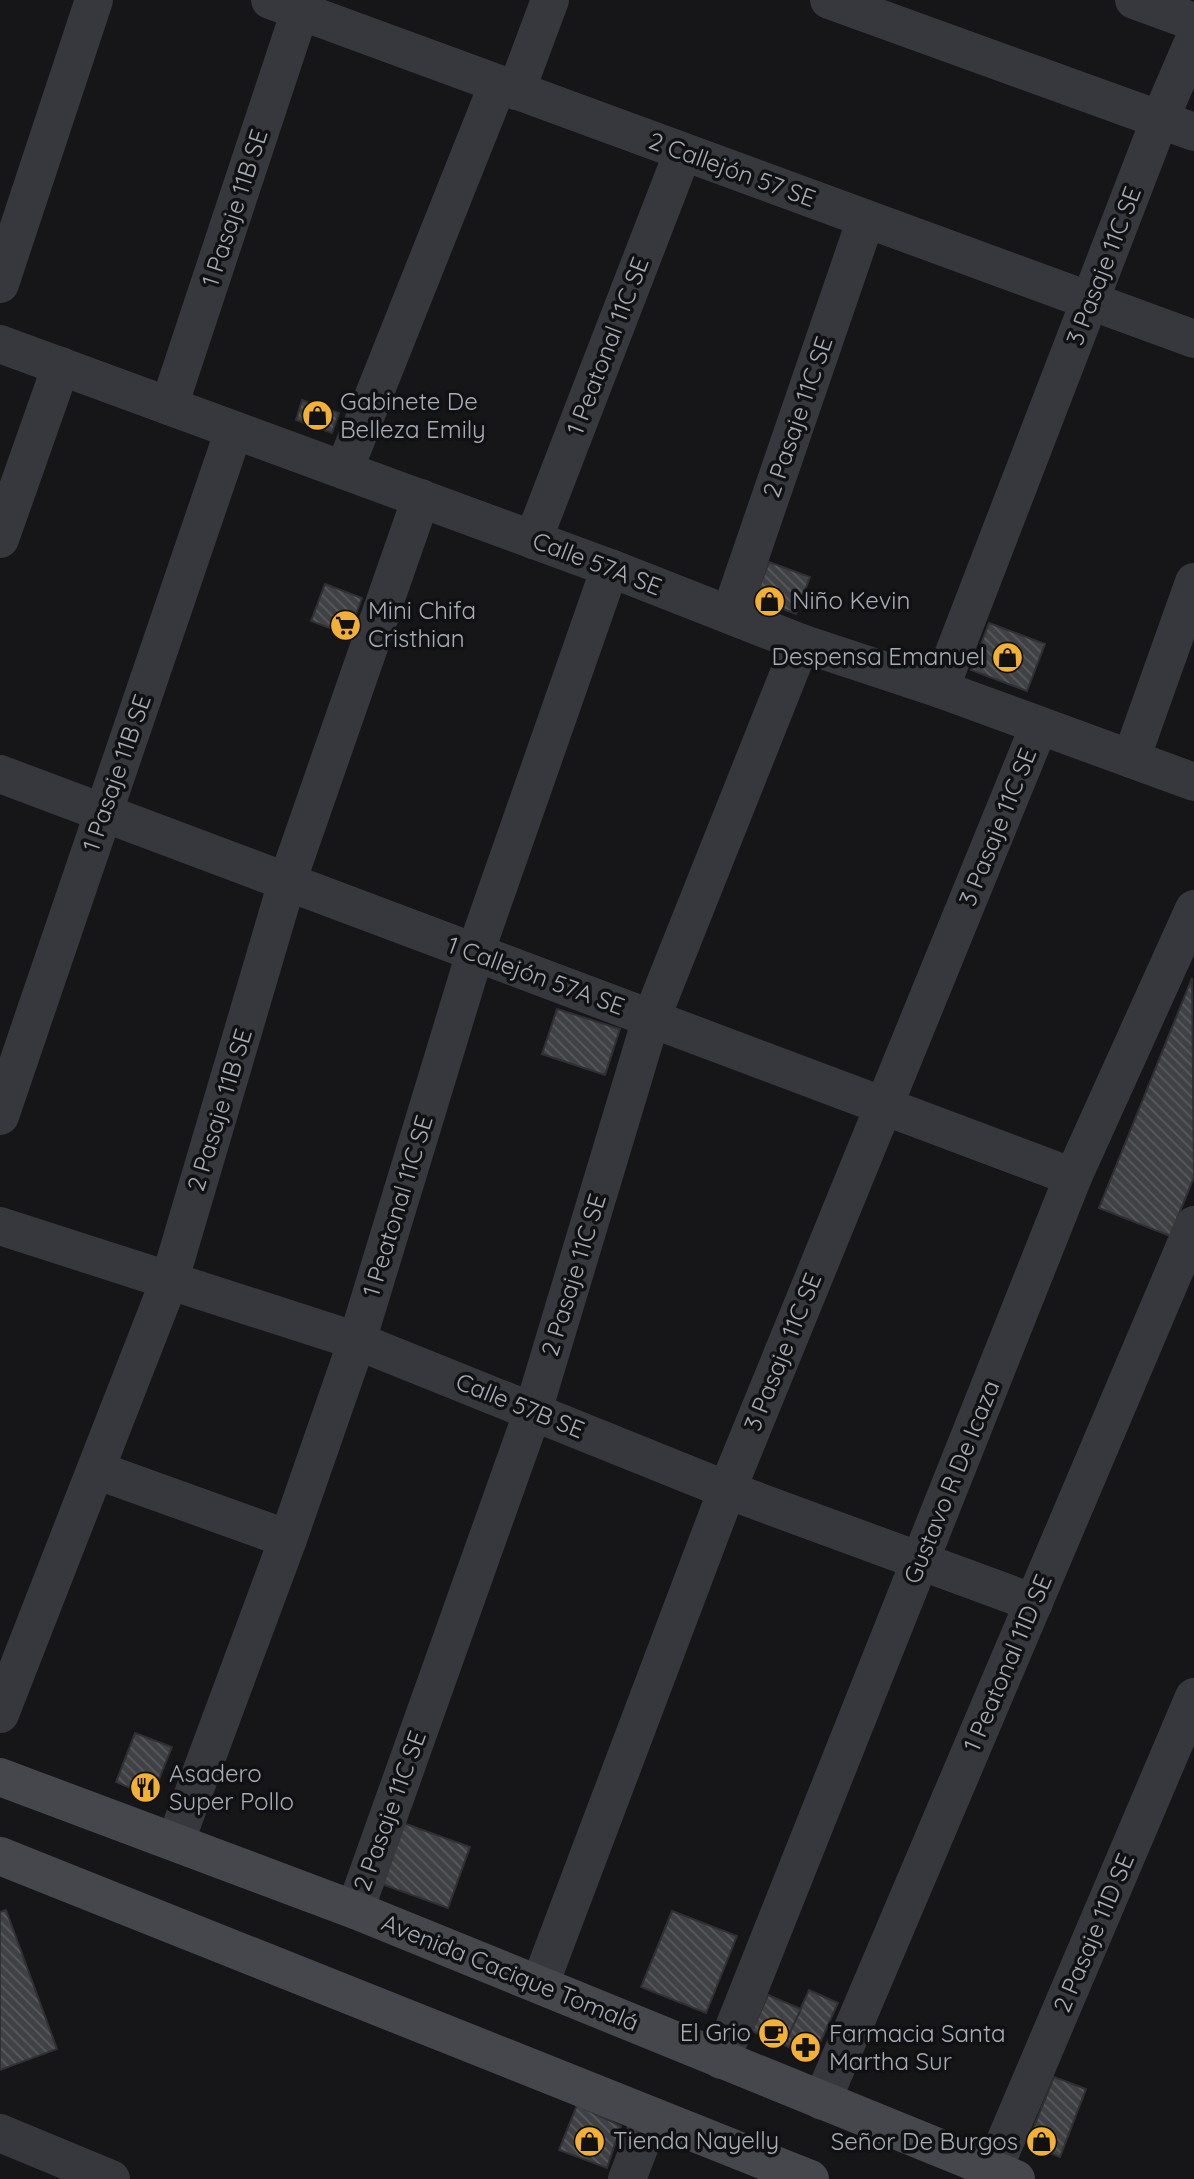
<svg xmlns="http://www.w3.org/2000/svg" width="1194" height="2179" font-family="Quicksand,sans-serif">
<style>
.building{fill:url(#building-back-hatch);stroke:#303034;stroke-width:2}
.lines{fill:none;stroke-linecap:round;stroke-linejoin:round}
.minor{stroke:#37383d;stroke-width:38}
.secondary{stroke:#45474d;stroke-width:38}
.labels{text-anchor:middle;stroke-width:7;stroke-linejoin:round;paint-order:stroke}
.street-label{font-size:24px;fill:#a8adb8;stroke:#111113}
.poi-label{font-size:24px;fill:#a8adb8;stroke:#111113;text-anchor:start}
</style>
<defs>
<pattern id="building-back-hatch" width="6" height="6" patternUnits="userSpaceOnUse" patternTransform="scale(1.75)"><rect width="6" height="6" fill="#404145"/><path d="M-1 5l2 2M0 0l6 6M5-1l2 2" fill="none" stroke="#595a5e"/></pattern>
</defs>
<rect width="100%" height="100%" fill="#161618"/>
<!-- building -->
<g class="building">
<polygon points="302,400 339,413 332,433 296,420"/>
<polygon points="769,562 810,577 796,614 755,598"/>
<polygon points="325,584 362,598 348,635 311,621"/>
<polygon points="989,623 1045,644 1027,691 971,670"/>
<polygon points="1192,978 1194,1177 1170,1236 1099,1208"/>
<polygon points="557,1009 620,1029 605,1075 542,1054"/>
<polygon points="135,1733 172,1747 152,1797 116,1782"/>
<polygon points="395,1820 470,1847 448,1908 373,1881"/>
<polygon points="6,1910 57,2049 0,2070 0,1912"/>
<polygon points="672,1911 737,1936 706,2013 641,1987"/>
<polygon points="809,1990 838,2003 813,2058 784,2045"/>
<polygon points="768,1995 801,2009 784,2045 752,2031"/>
<polygon points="1054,2077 1086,2089 1060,2157 1027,2144"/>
<polygon points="577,2105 621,2126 607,2168 559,2150"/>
</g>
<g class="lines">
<!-- minor -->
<g class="minor">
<polyline points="270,0 1194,339"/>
<polyline points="829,0 1194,132"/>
<polyline points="1134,0 1194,22"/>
<polyline points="516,91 550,0"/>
<polyline points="0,284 94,0"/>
<polyline points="0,344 610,568 801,643 940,689 1194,782"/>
<polyline points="169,406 300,11"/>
<polyline points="344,470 498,84"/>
<polyline points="0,539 61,366"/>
<polyline points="533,540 683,152"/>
<polyline points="730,615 866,219"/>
<polyline points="940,689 1160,119 1194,40"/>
<polyline points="1131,759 1194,582"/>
<polyline points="0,774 1073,1177"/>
<polyline points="0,1116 234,430"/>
<polyline points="0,1226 357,1341 727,1490 1034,1603"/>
<polyline points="96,1470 288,1539"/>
<polyline points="0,1714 170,1279 287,882 421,498"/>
<polyline points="176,1840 288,1539 357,1341 475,953 610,568"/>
<polyline points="355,1910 533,1411 651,1019 801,643"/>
<polyline points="540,1984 727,1490 1039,726"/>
<polyline points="721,2060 1073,1177 1194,909"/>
<polyline points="822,2101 1194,1225"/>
<polyline points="0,2133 111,2179"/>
<polyline points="993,2170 1194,1697"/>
<polyline points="627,2179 651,2117"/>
</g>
<!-- secondary -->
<g class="secondary">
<polyline points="0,1777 355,1910 1016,2179"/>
<polyline points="0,1856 810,2179"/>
</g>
</g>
<!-- icons -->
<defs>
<symbol id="shop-disc" viewBox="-11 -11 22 22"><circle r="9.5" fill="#f2b134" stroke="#111113"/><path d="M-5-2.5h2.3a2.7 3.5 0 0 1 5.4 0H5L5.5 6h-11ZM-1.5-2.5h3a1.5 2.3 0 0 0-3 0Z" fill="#111"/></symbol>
<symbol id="supermarket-disc" viewBox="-11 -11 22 22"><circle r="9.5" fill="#f2b134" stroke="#111113"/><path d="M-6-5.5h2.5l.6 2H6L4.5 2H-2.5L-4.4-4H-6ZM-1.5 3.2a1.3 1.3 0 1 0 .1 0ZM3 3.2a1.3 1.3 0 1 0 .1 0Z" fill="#111"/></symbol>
<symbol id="restaurant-disc" viewBox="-11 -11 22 22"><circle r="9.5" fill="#f2b134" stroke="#111113"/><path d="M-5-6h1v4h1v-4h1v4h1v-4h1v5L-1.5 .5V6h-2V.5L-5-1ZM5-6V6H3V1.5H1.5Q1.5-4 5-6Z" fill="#111"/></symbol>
<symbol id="cafe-disc" viewBox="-11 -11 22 22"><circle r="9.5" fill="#f2b134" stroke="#111113"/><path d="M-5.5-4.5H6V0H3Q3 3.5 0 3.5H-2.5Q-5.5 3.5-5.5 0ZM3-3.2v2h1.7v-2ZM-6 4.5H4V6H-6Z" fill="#111"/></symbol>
<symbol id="pharmacy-disc" viewBox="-11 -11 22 22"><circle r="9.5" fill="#f2b134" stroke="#111113"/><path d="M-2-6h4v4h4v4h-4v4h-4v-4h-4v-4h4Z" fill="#111"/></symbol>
</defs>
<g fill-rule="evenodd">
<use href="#shop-disc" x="300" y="398" width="35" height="35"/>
<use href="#shop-disc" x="752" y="584" width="35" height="35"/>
<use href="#supermarket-disc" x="328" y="608" width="35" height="35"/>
<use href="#shop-disc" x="990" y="640" width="35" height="35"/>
<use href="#restaurant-disc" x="128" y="1770" width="35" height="35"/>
<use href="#cafe-disc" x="756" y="2016" width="35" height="35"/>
<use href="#pharmacy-disc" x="788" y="2030" width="35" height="35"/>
<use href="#shop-disc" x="572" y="2124" width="35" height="35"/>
<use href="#shop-disc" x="1024" y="2124" width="35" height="35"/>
</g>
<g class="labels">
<!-- street labels -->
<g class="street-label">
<text transform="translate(732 170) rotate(20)" y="8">2 Callejón 57 SE</text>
<text transform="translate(235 208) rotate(-72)" y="8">1 Pasaje 11B SE</text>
<text transform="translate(1104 266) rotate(-69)" y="8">3 Pasaje 11C SE</text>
<text transform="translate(608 346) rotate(-69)" y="8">1 Peatonal 11C SE</text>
<text transform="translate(798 417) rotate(-71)" y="8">2 Pasaje 11C SE</text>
<text transform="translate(597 564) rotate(21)" y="8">Calle 57A SE</text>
<text transform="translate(117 773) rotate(-71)" y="8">1 Pasaje 11B SE</text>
<text transform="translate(998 827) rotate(-68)" y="8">3 Pasaje 11C SE</text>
<text transform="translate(536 976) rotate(20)" y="8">1 Callejón 57A SE</text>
<text transform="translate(220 1110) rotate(-73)" y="8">2 Pasaje 11B SE</text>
<text transform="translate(398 1206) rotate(-73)" y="8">1 Peatonal 11C SE</text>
<text transform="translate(574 1275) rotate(-73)" y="8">2 Pasaje 11C SE</text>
<text transform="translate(783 1352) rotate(-68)" y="8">3 Pasaje 11C SE</text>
<text transform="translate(520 1406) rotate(22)" y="8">Calle 57B SE</text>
<text transform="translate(952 1482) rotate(-68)" y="8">Gustavo R De Icaza</text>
<text transform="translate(1008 1663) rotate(-67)" y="8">1 Peatonal 11D SE</text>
<text transform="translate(390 1811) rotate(-70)" y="8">2 Pasaje 11C SE</text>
<text transform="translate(1094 1933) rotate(-67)" y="8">2 Pasaje 11D SE</text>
<text transform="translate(510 1973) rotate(22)" y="8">Avenida Cacique Tomalá</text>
</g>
<!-- poi labels -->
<g class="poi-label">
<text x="340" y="410">Gabinete De<tspan x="340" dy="28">Belleza Emily</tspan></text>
<text x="792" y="609">Niño Kevin</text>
<text x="368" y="619">Mini Chifa<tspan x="368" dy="28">Cristhian</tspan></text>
<text x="985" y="665" text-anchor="end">Despensa Emanuel</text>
<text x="169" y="1782">Asadero<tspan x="169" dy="28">Super Pollo</tspan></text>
<text x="751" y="2041" text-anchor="end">El Grio</text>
<text x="829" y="2042">Farmacia Santa<tspan x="829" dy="28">Martha Sur</tspan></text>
<text x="613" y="2149">Tienda Nayelly</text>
<text x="1018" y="2150" text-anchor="end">Señor De Burgos</text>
</g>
</g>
</svg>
